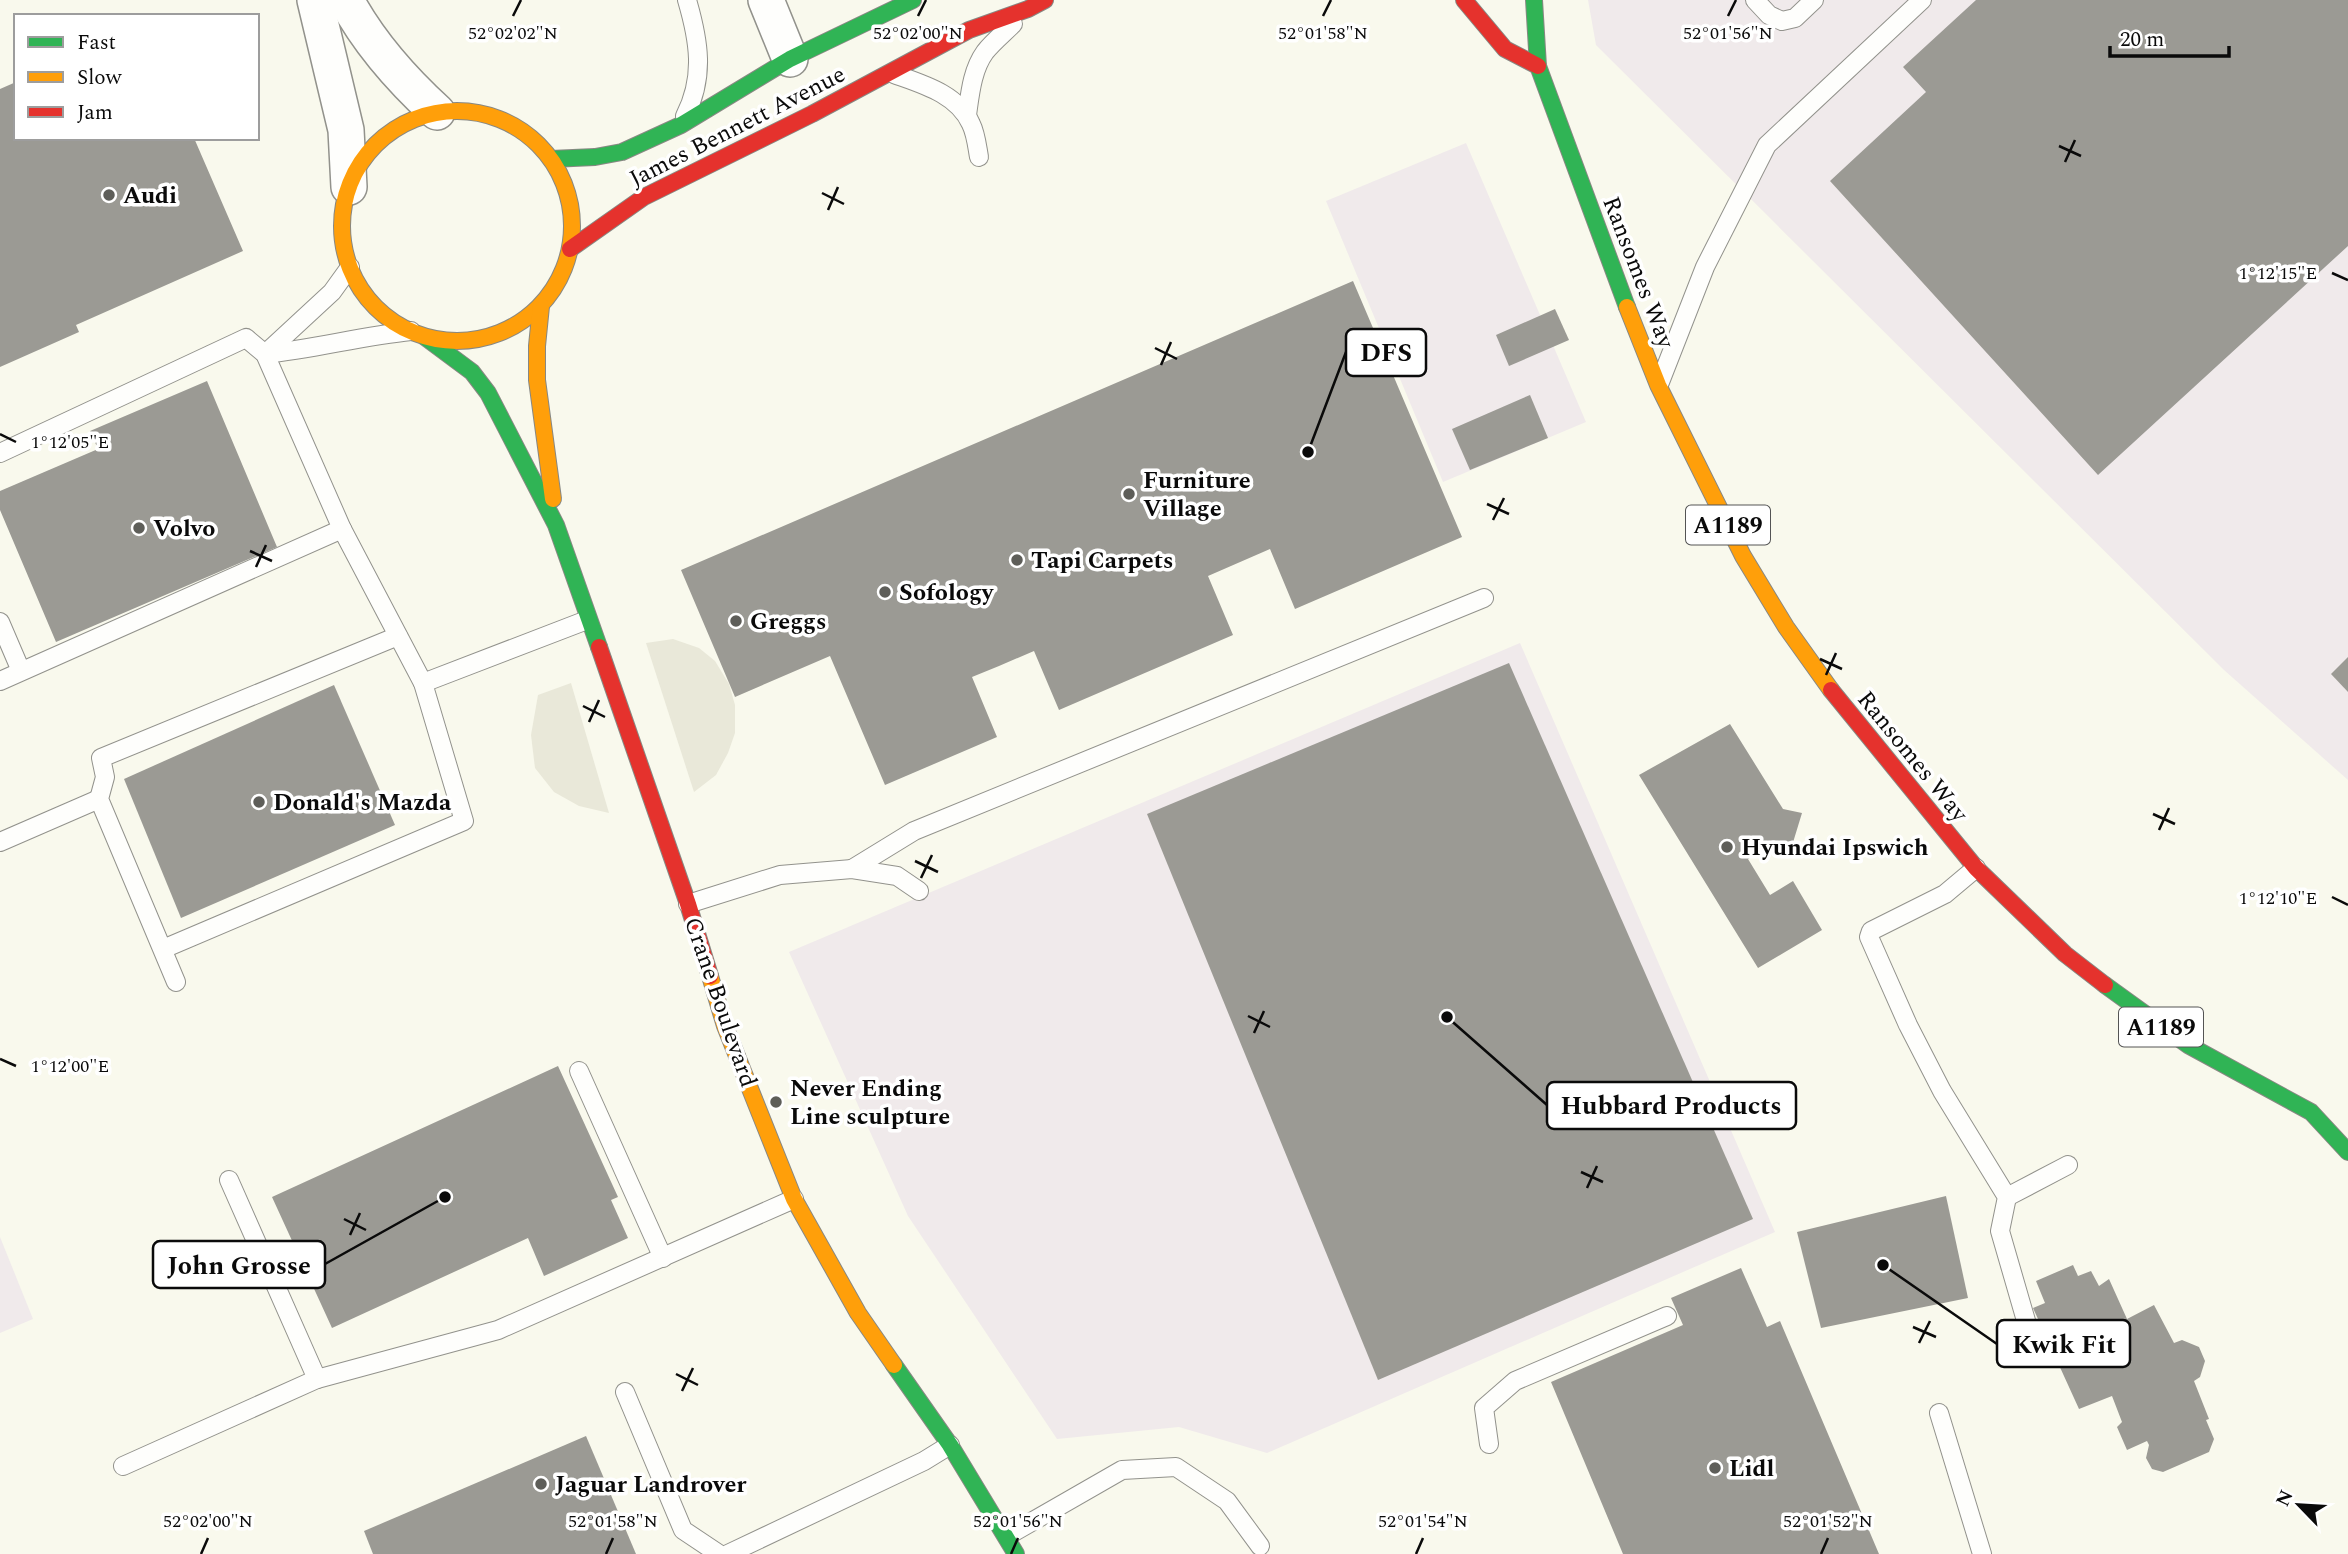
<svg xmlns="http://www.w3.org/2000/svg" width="2348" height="1554" font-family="Spectral,serif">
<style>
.industrial{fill:#f0eaeb}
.plaza{fill:#e9e8d9}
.building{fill:#9b9a94}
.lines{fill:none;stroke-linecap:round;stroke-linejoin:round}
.lane-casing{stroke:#92928c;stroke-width:20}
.street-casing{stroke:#92928c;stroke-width:38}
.fast-casing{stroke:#888883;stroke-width:18}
.slow-casing{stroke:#888883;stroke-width:18}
.jam-casing{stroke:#888883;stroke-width:18}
.lane{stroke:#fefefc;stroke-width:18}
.street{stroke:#fefefc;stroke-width:35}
.fast{stroke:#30b455;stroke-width:16}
.slow{stroke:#ff9f0a;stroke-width:16}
.jam{stroke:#e5322d;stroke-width:16}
.ticks{fill:none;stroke:#0a0a0a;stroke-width:2.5}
.poi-dot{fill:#5e5e59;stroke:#fff;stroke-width:2.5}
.labels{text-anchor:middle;stroke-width:7;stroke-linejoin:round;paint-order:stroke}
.shield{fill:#fff;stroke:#545454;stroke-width:2}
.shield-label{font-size:23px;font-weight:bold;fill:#0a0a0a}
.street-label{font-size:24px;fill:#0a0a0a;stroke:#fff}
.poi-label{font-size:24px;font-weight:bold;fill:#0a0a0a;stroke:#fff;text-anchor:start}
.ticks-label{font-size:18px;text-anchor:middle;fill:#0a0a0a;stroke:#fff;stroke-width:7;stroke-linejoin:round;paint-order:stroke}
.leader{fill:none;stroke:#0a0a0a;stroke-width:2.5}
.callout-dot{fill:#0a0a0a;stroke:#fff;stroke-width:2.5}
.callout{fill:#fff;stroke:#0a0a0a;stroke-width:2.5}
.callout-label{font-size:26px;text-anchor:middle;font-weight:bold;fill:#0a0a0a}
</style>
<rect width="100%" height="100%" fill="#f9f9ed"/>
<!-- industrial -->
<g class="industrial">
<polygon points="1588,0 2348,0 2348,780 2224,670 1596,45"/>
<polygon points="1466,143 1586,422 1443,482 1326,201"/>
<polygon points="1520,643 1775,1232 1267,1453 1179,1427 1057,1439 908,1216 789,952"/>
<polygon points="0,1237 33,1319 0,1333"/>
</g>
<!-- plaza -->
<g class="plaza">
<polygon points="673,639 699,648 715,661 729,684 735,705 735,733 728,753 716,775 694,792 646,643"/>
<polygon points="571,683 609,813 579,806 554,792 535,768 531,735 538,695"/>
</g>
<!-- building -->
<g class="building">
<polygon points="1976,0 2348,0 2348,246 2098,475 1830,181 1926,92 1903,67"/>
<polygon points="16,82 16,138 194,138 243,251 76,325 79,332 0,367 0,89"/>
<polygon points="1353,281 1462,537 1295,609 1270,549 1208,576 1233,635 1059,710 1034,651 999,666 972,677 997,737 885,785 830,656 735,697 681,570"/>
<polygon points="1555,309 1569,340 1509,366 1496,335"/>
<polygon points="207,381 277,547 56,642 0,510 0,491 98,449 90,431"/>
<polygon points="1530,395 1548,438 1470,470 1452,429"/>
<polygon points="2348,657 2348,692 2331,674"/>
<polygon points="1509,663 1753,1219 1378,1380 1147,814"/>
<polygon points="334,685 395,825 181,918 124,779"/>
<polygon points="1730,724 1783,809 1802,813 1791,849 1774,844 1748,859 1770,895 1793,881 1822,930 1758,968 1639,775"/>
<polygon points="558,1066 618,1197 611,1200 628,1238 544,1276 528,1238 332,1328 272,1197"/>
<polygon points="1946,1196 1968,1298 1821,1328 1797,1232"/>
<polygon points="2073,1265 2078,1276 2091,1271 2099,1286 2109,1279 2127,1319 2154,1305 2174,1343 2182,1340 2199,1347 2205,1361 2200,1377 2194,1381 2209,1419 2206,1420 2214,1439 2209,1452 2163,1472 2152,1469 2146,1458 2149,1445 2147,1441 2127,1450 2117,1427 2122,1422 2112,1396 2079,1409 2033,1308 2045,1303 2036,1281"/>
<polygon points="1741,1268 1767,1327 1780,1321 1879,1554 1623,1554 1551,1382 1683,1325 1671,1298"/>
<polygon points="586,1436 636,1554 373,1554 364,1531"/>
</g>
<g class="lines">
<defs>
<g id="lane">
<polyline points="1755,0 1769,15 1782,21 1795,18 1814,0"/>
<path d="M894 74C922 84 958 94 971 124 976 134 977 146 979 157"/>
<path d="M967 115C970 94 972 70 985 52 993 42 1004 33 1013 24"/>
<path d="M685 116C705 77 699 41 687 0"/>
<path d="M265 354C314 349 362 336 411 331"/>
<polyline points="265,354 332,292 350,267"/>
<polyline points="1660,382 1705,267 1767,145 1922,0"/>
<polyline points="0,453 246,338 265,354 342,529 423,683 464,821 163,949"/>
<polyline points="0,622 21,671"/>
<polyline points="0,681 342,529"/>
<polyline points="423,683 587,620"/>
<polyline points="0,842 99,799"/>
<polyline points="1976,868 1945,894 1871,931 1869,937 1908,1025 1942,1091 2007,1197 2000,1231 2031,1338"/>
<polyline points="852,869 914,831 1484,598"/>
<polyline points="688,904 780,875 852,869 897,876 919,891"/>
<polyline points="176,982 99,799 105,777 101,758 398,636"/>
<polyline points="579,1071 663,1258"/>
<polyline points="229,1180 317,1379"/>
<polyline points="2007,1197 2068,1165"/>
<polyline points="625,1392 683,1530 719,1554"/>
<polyline points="1939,1413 1982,1554"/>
<polyline points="1489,1444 1484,1408 1515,1381 1667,1316"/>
<polyline points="123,1466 317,1379 498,1330 794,1199"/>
<polyline points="1007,1536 1122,1470 1176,1467 1227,1501 1260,1546"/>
<polyline points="728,1554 924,1461 950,1445"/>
</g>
<g id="street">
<polyline points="315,0 346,130 349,187"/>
<path d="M346 0C369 43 401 79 437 112"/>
<polyline points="766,0 790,59"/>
</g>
<g id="fast">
<polyline points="1534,0 1538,66 1627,307"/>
<polyline points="551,159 595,157 622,152 681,125 790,59 913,0"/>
<polyline points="425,337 472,372 488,393 556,525 599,647"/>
<polyline points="2105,985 2188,1045 2311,1112 2348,1152"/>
<polyline points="894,1365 950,1445 1016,1554"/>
</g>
<g id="slow">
<circle cx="457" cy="226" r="115"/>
<polyline points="541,306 537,346 537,380 553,499"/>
<polyline points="1627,307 1658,385 1743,556 1786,627 1831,690"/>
<polyline points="710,976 725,1026 794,1199 858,1313 894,1365"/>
</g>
<g id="jam">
<polyline points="1464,0 1505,49 1538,66"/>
<polyline points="570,249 644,197 812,114 969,30 1028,9 1045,0"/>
<polyline points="599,647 688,904 710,976"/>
<polyline points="1831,690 1976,868 2065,954 2105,985"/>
</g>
</defs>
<!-- lane casing -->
<use href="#lane" class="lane-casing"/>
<!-- street casing -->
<use href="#street" class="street-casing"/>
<!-- fast casing -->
<use href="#fast" class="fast-casing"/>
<!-- slow casing -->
<use href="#slow" class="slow-casing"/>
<!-- jam casing -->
<use href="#jam" class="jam-casing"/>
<!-- lane -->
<use href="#lane" class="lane"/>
<!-- street -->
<use href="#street" class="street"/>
<!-- fast -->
<use href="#fast" class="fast"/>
<!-- slow -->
<use href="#slow" class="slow"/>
<!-- jam -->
<use href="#jam" class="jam"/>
</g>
<!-- ticks -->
<path class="ticks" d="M513 16 521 0M918 16 926 0M1323 16 1331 0M1728 16 1736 0M2059 146 2081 156M2065 162 2075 140M822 193 844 204M828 210 838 187M2332 273 2348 280M1155 348 1177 359M1161 365 1171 342M0 434 16 442M1487 504 1509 514M1493 520 1504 498M250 551 272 561M256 567 266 545M1820 659 1842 669M1826 675 1836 653M583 706 605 717M589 722 599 700M2153 814 2175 824M2159 830 2169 808M915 861 938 872M921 878 932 855M2332 897 2348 905M1248 1016 1270 1027M1254 1033 1264 1011M0 1059 16 1066M1581 1172 1603 1182M1587 1188 1597 1166M344 1219 366 1230M350 1235 360 1213M1913 1327 1936 1337M1919 1343 1930 1321M676 1374 698 1385M682 1391 693 1368M201 1554 208 1538M606 1554 613 1538M1011 1554 1018 1538M1416 1554 1423 1538M1821 1554 1828 1538"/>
<!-- markers -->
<g class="poi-dot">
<circle cx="109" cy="195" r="7"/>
<circle cx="1129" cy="494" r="7"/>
<circle cx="139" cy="528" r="7"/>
<circle cx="1017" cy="560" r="7"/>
<circle cx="885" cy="592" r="7"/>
<circle cx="736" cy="621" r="7"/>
<circle cx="259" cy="802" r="7"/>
<circle cx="1727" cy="847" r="7"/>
<circle cx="776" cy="1102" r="7"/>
<circle cx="1715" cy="1468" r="7"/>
<circle cx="541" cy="1484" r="7"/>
</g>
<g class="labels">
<!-- shield labels -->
<g class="shield">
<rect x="1686" y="505.5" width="84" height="39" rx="5"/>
<rect x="2119" y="1007.5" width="84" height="39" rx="5"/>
</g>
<g class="shield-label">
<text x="1728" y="533">A1189</text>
<text x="2161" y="1035">A1189</text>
</g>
<!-- street labels -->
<g class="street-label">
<text transform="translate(737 126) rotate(-27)" y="8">James Bennett Avenue</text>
<text transform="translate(1639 272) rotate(69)" y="8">Ransomes Way</text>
<text transform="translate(1913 756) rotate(51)" y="8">Ransomes Way</text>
<text transform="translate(721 1002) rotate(71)" y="8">Crane Boulevard</text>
</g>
<!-- poi labels -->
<g class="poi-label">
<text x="123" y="203">Audi</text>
<text x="1143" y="488">Furniture<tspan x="1143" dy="28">Village</tspan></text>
<text x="153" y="536">Volvo</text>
<text x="1031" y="568">Tapi Carpets</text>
<text x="899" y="600">Sofology</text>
<text x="750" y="629">Greggs</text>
<text x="273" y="810">Donald's Mazda</text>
<text x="1741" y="855">Hyundai Ipswich</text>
<text x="790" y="1096">Never Ending<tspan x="790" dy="28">Line sculpture</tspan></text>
<text x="1729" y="1476">Lidl</text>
<text x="555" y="1492">Jaguar Landrover</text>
</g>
</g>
<g class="ticks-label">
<text x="513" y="39">52°02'02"N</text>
<text x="918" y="39">52°02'00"N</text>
<text x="1323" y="39">52°01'58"N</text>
<text x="1728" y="39">52°01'56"N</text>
<text x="2278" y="279">1°12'15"E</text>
<text x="70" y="448">1°12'05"E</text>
<text x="2278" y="904">1°12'10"E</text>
<text x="70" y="1072">1°12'00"E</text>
<text x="208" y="1527">52°02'00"N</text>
<text x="613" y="1527">52°01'58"N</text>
<text x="1018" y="1527">52°01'56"N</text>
<text x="1423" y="1527">52°01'54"N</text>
<text x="1828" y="1527">52°01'52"N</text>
</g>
<!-- callouts -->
<path class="leader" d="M1308 452L1346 352M1447 1017L1547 1105M445 1197L325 1264M1883 1265L1997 1344"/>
<g class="callout-dot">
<circle cx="1308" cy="452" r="7"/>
<circle cx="1447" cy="1017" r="7"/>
<circle cx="445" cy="1197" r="7"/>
<circle cx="1883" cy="1265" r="7"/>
</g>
<g class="callout">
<rect x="1346" y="329" width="80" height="47" rx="7"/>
<rect x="1547" y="1082" width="249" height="47" rx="7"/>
<rect x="153" y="1241" width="172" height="47" rx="7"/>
<rect x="1997" y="1320" width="133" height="47" rx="7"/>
</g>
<g class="callout-label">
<text x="1386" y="361">DFS</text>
<text x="1671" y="1114">Hubbard Products</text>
<text x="239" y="1274">John Grosse</text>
<text x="2064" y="1353">Kwik Fit</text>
</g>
<!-- legend -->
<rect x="14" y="14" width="245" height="126" fill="#ffffff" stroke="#9d9d9d" stroke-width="2"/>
<rect x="28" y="37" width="35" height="10" fill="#30b455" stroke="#9d9d9d" stroke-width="2"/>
<text x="77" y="49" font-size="21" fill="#0a0a0a">Fast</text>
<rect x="28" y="72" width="35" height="10" fill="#ff9f0a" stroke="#9d9d9d" stroke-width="2"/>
<text x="77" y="84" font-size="21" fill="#0a0a0a">Slow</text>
<rect x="28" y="107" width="35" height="10" fill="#e5322d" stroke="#9d9d9d" stroke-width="2"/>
<text x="77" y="119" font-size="21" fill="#0a0a0a">Jam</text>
<!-- north arrow -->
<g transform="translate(2299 1505) rotate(295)" stroke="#ffffff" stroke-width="5" paint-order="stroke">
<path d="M0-5L12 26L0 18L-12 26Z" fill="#0a0a0a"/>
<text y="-10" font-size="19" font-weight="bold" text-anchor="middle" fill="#0a0a0a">N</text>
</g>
<!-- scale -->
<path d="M2110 46v10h119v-10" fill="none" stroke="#0a0a0a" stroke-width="3.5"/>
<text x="2120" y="46" font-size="21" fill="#0a0a0a" stroke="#ffffff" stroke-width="5" paint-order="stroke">20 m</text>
</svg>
